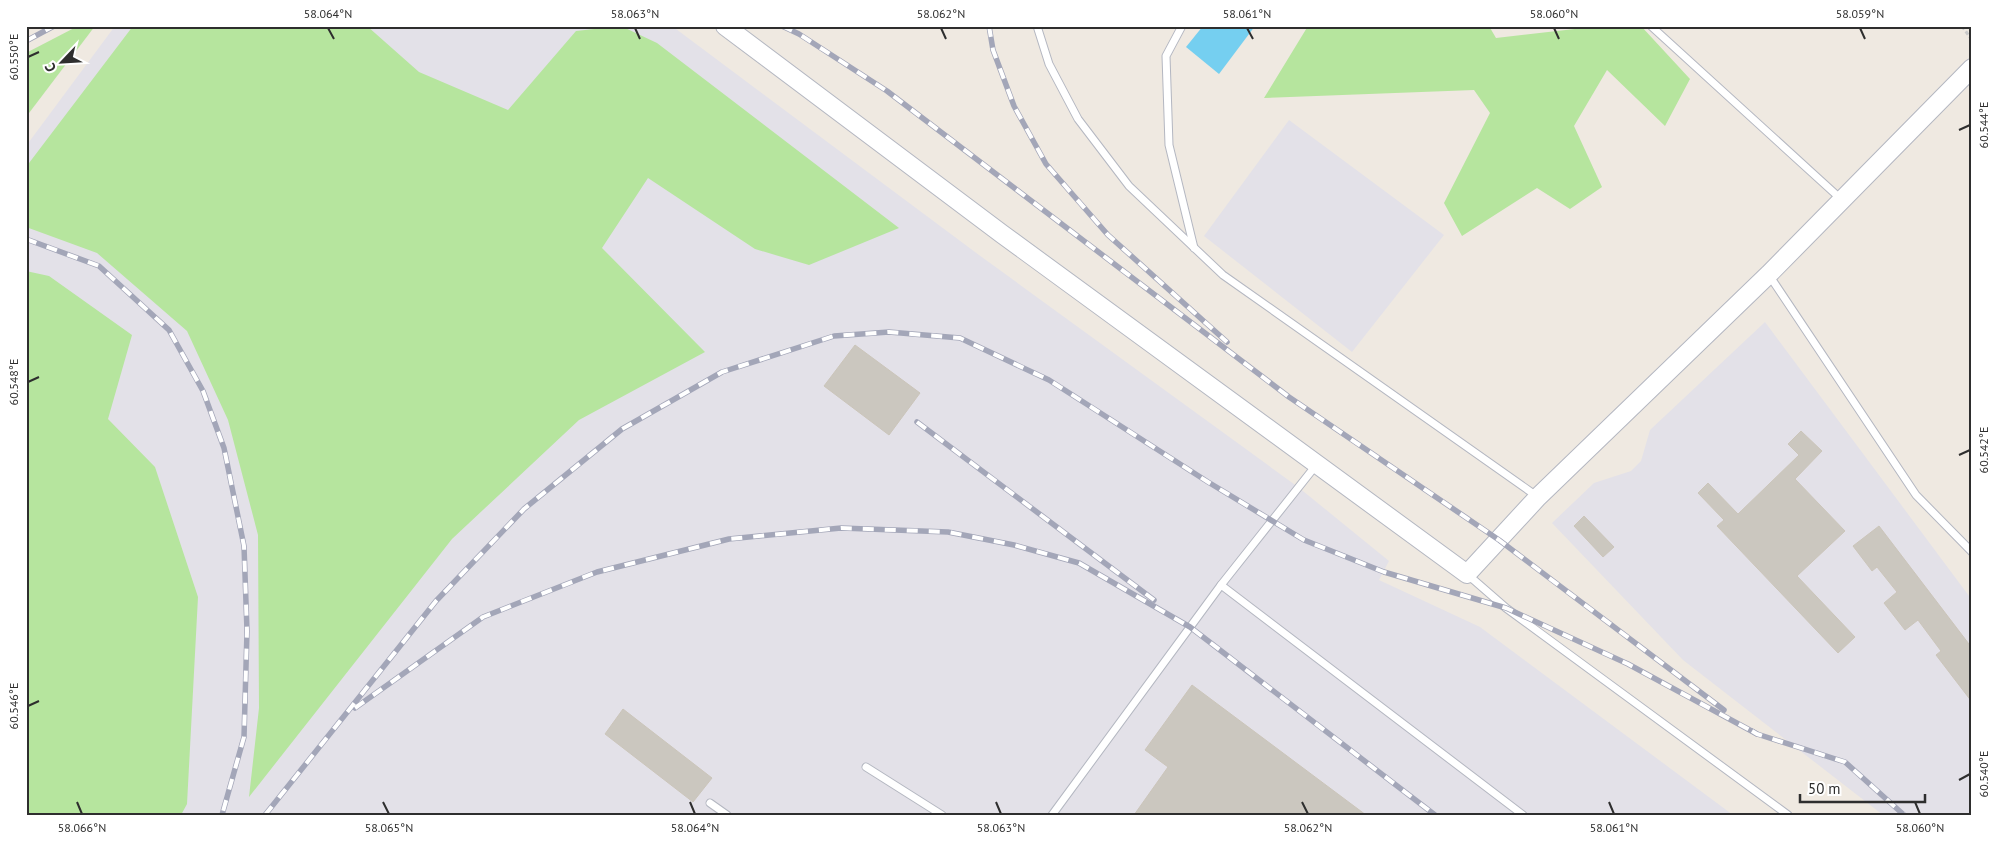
<svg xmlns="http://www.w3.org/2000/svg" width="1998" height="841" font-family="'PT Sans',sans-serif">
<style>
.industrial{fill:#e3e1e8}
.green{fill:#b6e59e}
.water{fill:#75cff0}
.building{fill:#cbc7bf;stroke:#cbc5ba}
.lines{fill:none;stroke-linecap:round;stroke-linejoin:round}
.service-casing{stroke:#b4b7c1;stroke-width:9}
.tertiary-casing{stroke:#b4b7c1;stroke-width:20}
.path{stroke:#c9c9c9;stroke-width:3;stroke-dasharray:4 2.5;stroke-linecap:butt}
.service{stroke:#fff;stroke-width:7}
.tertiary{stroke:#fff;stroke-width:18}
.rail-casing{stroke:#a3a6b8;stroke-width:5.5}
.rail{stroke:#fff;stroke-width:4;stroke-dasharray:11;stroke-linecap:butt}
.ticks{fill:none;stroke:#2e2e2e;stroke-width:2}
.neatline{fill:none;stroke:#2e2e2e;stroke-width:2}
.ticks-label{font-size:12px;text-anchor:middle;fill:#2e2e2e}
</style>
<rect width="100%" height="100%" fill="#efe9e1"/>
<!-- industrial -->
<g class="industrial">
<polygon points="115,26 672,26 979,255 1298,487 1389,561 1379,580 1480,627 1733,815 26,815 26,146"/>
<polygon points="1289,120 1444,235 1352,352 1204,236"/>
<polygon points="1765,322 1972,600 1972,815 1883,815 1683,660 1552,523 1594,483 1631,471 1641,461 1650,430"/>
</g>
<!-- green -->
<g class="green">
<polygon points="78,26 95,26 26,117 26,53"/>
<polygon points="133,26 367,26 419,72 508,110 576,31 621,26 657,43 899,228 809,265 755,249 648,178 602,248 705,352 579,420 452,539 249,797 259,708 258,535 228,420 187,331 97,253 26,227 26,167"/>
<polygon points="1308,26 1489,26 1496,38 1601,26 1641,26 1690,79 1665,126 1607,70 1574,126 1602,187 1570,209 1537,188 1462,236 1444,203 1490,113 1474,90 1264,98"/>
<polygon points="26,271 49,276 132,335 108,419 155,467 198,597 187,804 181,815 26,815"/>
</g>
<!-- water -->
<polygon class="water" points="1203,26 1255,26 1219,74 1186,47"/>
<!-- building -->
<g class="building">
<polygon points="855,345 920,393 889,435 824,386"/>
<polygon points="1801,431 1822,451 1795,479 1845,531 1797,576 1855,637 1838,653 1717,526 1724,520 1698,493 1708,483 1738,514 1799,455 1788,444"/>
<polygon points="1584,516 1614,547 1603,557 1574,526"/>
<polygon points="1879,526 1972,648 1972,702 1936,655 1941,651 1918,620 1905,630 1884,603 1897,592 1877,567 1872,571 1853,546"/>
<polygon points="1192,685 1366,815 1134,815 1168,767 1145,750"/>
<polygon points="623,709 712,778 693,802 605,734"/>
</g>
<g class="lines">
<defs>
<g id="service">
<polyline points="1037,26 1049,64 1078,119 1129,186 1223,275 1538,497"/>
<polyline points="1182,26 1166,56 1169,145 1194,248"/>
<polyline points="1651,26 1842,200"/>
<polyline points="1769,275 1916,495 1972,552"/>
<polyline points="1467,574 1506,608 1788,815"/>
<polyline points="1221,585 1317,464"/>
<polyline points="866,767 942,815"/>
<polyline points="710,803 727,815"/>
<polyline points="1052,815 1221,585 1523,815"/>
</g>
<polyline id="tertiary" points="725,26 1002,234 1467,574 1538,497 1769,274 1972,68"/>
</defs>
<!-- service casing -->
<use href="#service" class="service-casing"/>
<!-- tertiary casing -->
<use href="#tertiary" class="tertiary-casing"/>
<!-- path -->
<polyline class="path" points="1962,26 1972,40"/>
<!-- service -->
<use href="#service" class="service"/>
<!-- tertiary -->
<use href="#tertiary" class="tertiary"/>
<defs>
<g id="rail">
<polyline points="782,26 799,34 887,91 1289,397 1499,540 1724,710"/>
<polyline points="989,26 993,50 1014,106 1046,164 1108,235 1227,342"/>
<polyline points="26,41 54,26"/>
<polyline points="26,239 99,266 169,330 203,391 224,448 244,546 247,631 244,737 222,815"/>
<polyline points="917,422 1154,600"/>
<polyline points="355,708 483,617 597,572 729,539 841,528 948,532 1014,545 1079,563 1190,627 1435,815"/>
<polyline points="1752,731 1757,734 1845,762 1904,815"/>
<polyline points="265,815 436,601 524,509 622,429 722,372 834,336 889,332 960,338 1049,380 1208,482 1304,540 1384,572 1506,608 1628,664 1757,734"/>
</g>
</defs>
<!-- rail casing -->
<use href="#rail" class="rail-casing"/>
<!-- rail -->
<use href="#rail" class="rail"/>
</g>
<!-- ticks -->
<path class="ticks" d="M328 28 334 39M635 28 640 39M941 28 946 39M1247 28 1253 39M1554 28 1559 39M1860 28 1865 39M28 57 39 52M1959 130 1970 125M28 382 39 377M1959 455 1970 450M28 706 39 701M1959 780 1970 774M77 802 82 814M383 802 389 814M690 802 695 814M996 802 1001 814M1302 802 1308 814M1609 802 1614 814M1915 802 1920 814"/>
<!-- border -->
<rect width="1998" height="841" fill="none" stroke="#ffffff" stroke-width="55"/>
<!-- north arrow -->
<g transform="translate(62 62) rotate(245)" stroke="#ffffff" stroke-width="4" paint-order="stroke">
<path d="M0-4L9 19L0 12L-9 19Z" fill="#2e2e2e"/>
<text y="-8" font-size="14" font-weight="bold" text-anchor="middle" fill="#2e2e2e">С</text>
</g>
<!-- scale -->
<path d="M1800 794v8h125v-8" fill="none" stroke="#2e2e2e" stroke-width="2.5"/>
<text x="1808" y="794" font-size="15" fill="#2e2e2e" stroke="#ffffff" stroke-width="4" paint-order="stroke">50 m</text>
<rect x="28" y="28" width="1942" height="786" class="neatline"/>
<g class="ticks-label">
<text x="328" y="18">58.064°N</text>
<text x="635" y="18">58.063°N</text>
<text x="941" y="18">58.062°N</text>
<text x="1247" y="18">58.061°N</text>
<text x="1554" y="18">58.060°N</text>
<text x="1860" y="18">58.059°N</text>
<text transform="translate(14 57) rotate(-90)" y="4">60.550°E</text>
<text transform="translate(1984 125) rotate(-90)" y="4">60.544°E</text>
<text transform="translate(14 382) rotate(-90)" y="4">60.548°E</text>
<text transform="translate(1984 450) rotate(-90)" y="4">60.542°E</text>
<text transform="translate(14 706) rotate(-90)" y="4">60.546°E</text>
<text transform="translate(1984 774) rotate(-90)" y="4">60.540°E</text>
<text x="82" y="832">58.066°N</text>
<text x="389" y="832">58.065°N</text>
<text x="695" y="832">58.064°N</text>
<text x="1001" y="832">58.063°N</text>
<text x="1308" y="832">58.062°N</text>
<text x="1614" y="832">58.061°N</text>
<text x="1920" y="832">58.060°N</text>
</g>
</svg>
